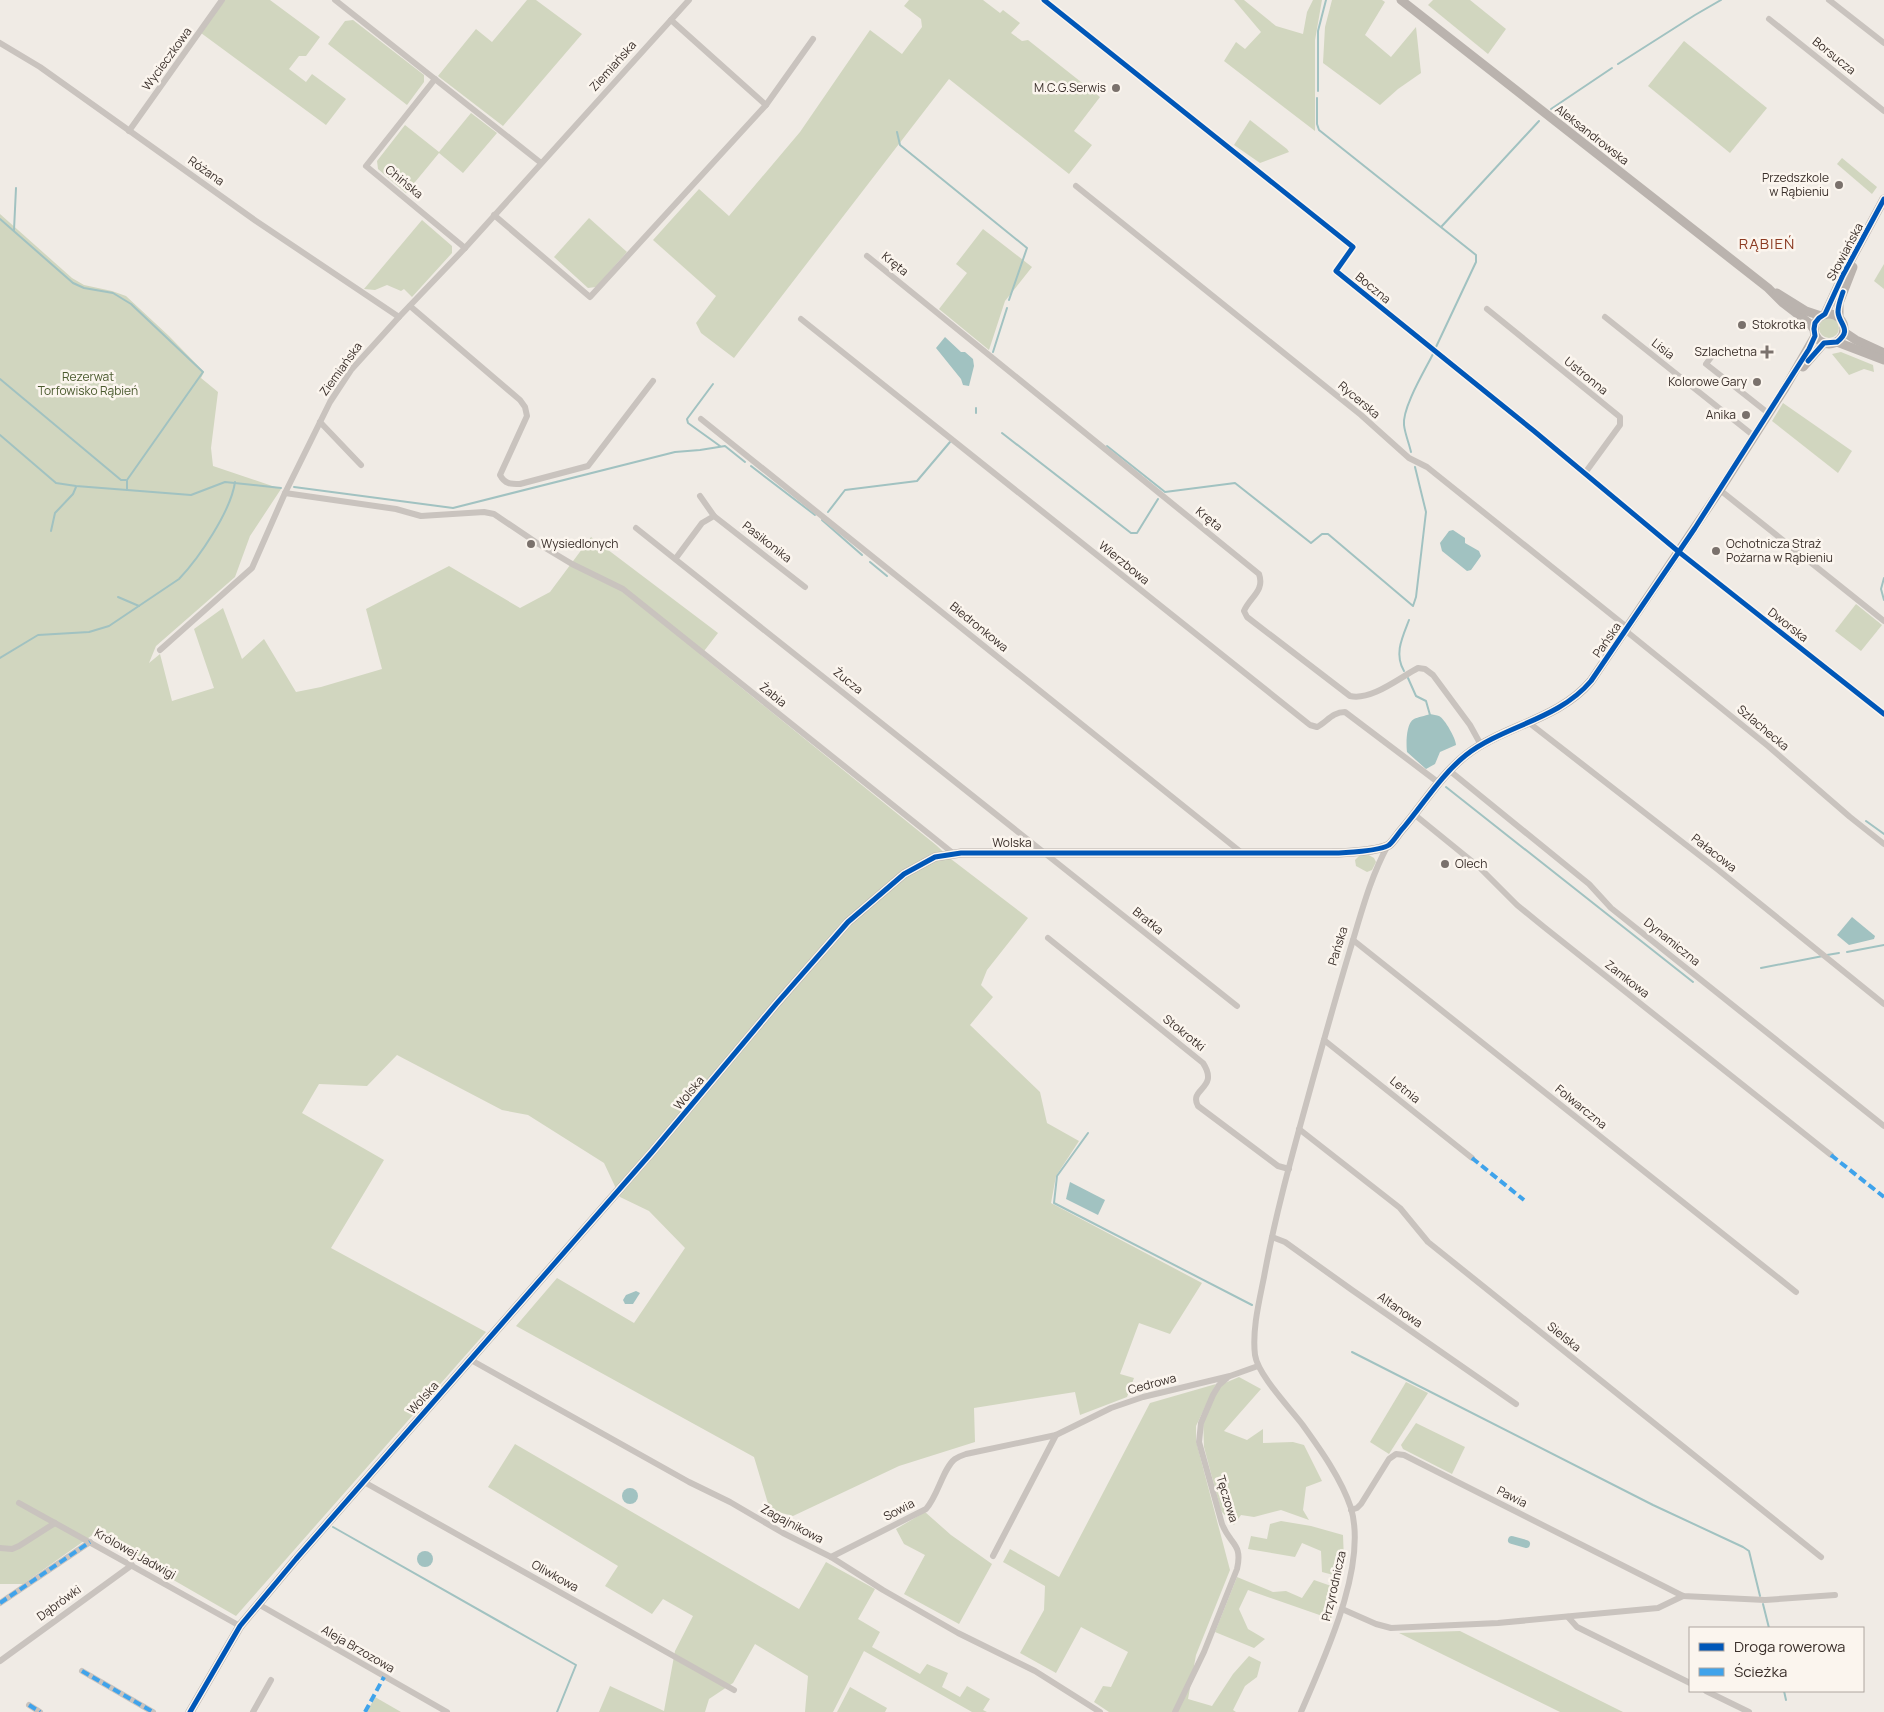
<svg xmlns="http://www.w3.org/2000/svg" width="1884" height="1712" font-family="Manrope,sans-serif">
<style>
.green{fill:#d1d6bf}
.water{fill:#a1c2c1}
.lines{fill:none;stroke-linecap:round;stroke-linejoin:round}
.stream{stroke:#a1c2c1;stroke-width:2}
.canal{stroke:#a1c2c1;stroke-width:8}
.street{stroke:#c9c3be;stroke-width:6}
.secondary{stroke:#bab3ae;stroke-width:9}
.quiet{stroke:#3fa3eb;stroke-width:4;stroke-dasharray:8 4;stroke-linecap:butt}
.cycleway-casing{stroke:#fbf5ee;stroke-width:8}
.cycleway{stroke:#0057b8;stroke-width:5}
.poi-dot{fill:#7a716c;stroke:#fbf5ee;stroke-width:2}
.labels{text-anchor:middle;stroke-width:5;stroke-linejoin:round;paint-order:stroke}
.street-label{font-size:12px;fill:#3b302b;stroke:#fbf5ee}
.poi-label{font-size:12px;fill:#3b302b;stroke:#fbf5ee;text-anchor:end}
.park-label{font-size:12px;fill:#4a5a2e;stroke:#fbf5ee}
.quarter-label{font-size:15px;letter-spacing:1px;fill:#8c3b22;stroke:#fbf5ee}
</style>
<rect width="100%" height="100%" fill="#f0ebe5"/>
<!-- green -->
<g class="green">
<polygon points="225,0 270,0 320,37 306,56 299,56 289,69 306,82 312,74 346,99 326,125 201,33"/>
<polygon points="527,0 536,0 582,34 503,126 438,76 476,29 492,42"/>
<polygon points="909,0 983,0 1000,13 1003,10 1020,23 1011,33 1022,41 1028,40 1100,97 1074,131 1092,145 1069,174 949,79 734,358 701,333 696,323 716,296 653,240 699,189 729,216 800,132 870,30 902,54 922,27 921,19 904,6"/>
<polygon points="1234,0 1244,0 1276,26 1303,34 1307,12 1313,0 1322,0 1315,40 1315,131 1224,61 1236,42 1245,49 1261,32"/>
<polygon points="1332,0 1382,0 1385,2 1365,35 1391,57 1416,27 1421,73 1398,89 1380,105 1323,63 1325,27"/>
<polygon points="1433,0 1470,0 1506,29 1488,54 1428,5"/>
<polygon points="353,20 424,75 424,82 407,105 328,44 345,21"/>
<polygon points="1684,41 1767,108 1730,153 1648,86"/>
<polygon points="471,113 497,133 463,173 439,153 406,193 378,169 377,161 405,125 439,152"/>
<polygon points="1250,120 1287,149 1289,152 1260,163 1234,145"/>
<polygon points="1842,158 1877,187 1872,194 1837,164"/>
<polygon points="0,214 72,278 84,285 112,291 126,296 169,336 204,372 201,378 218,392 211,448 213,466 281,489 250,536 235,577 156,646 149,663 160,654 172,701 214,688 194,629 223,608 242,659 264,639 296,692 321,687 382,669 366,609 449,566 520,608 550,592 591,537 718,633 701,655 936,845 951,859 1028,918 987,970 981,985 993,997 970,1025 1040,1092 1047,1123 1079,1141 1056,1176 1051,1203 1202,1283 1170,1334 1139,1323 1120,1374 1134,1378 1127,1397 1080,1415 1075,1392 974,1408 975,1442 899,1466 793,1516 770,1510 754,1457 516,1326 557,1278 634,1323 685,1248 649,1211 620,1197 604,1163 528,1115 502,1110 397,1055 367,1086 319,1084 302,1113 384,1160 331,1248 486,1332 236,1616 97,1536 91,1536 23,1584 0,1584"/>
<polygon points="589,218 627,252 596,287 588,288 554,257"/>
<polygon points="422,220 452,246 452,253 412,297 404,289 401,291 387,285 375,290 364,289"/>
<polygon points="983,229 1032,267 1005,301 989,350 939,309 967,273 956,264"/>
<polygon points="1884,264 1884,289 1874,281"/>
<circle cx="1829" cy="328" r="10"/>
<polygon points="1841,352 1873,365 1874,372 1864,369 1849,375 1832,354"/>
<polygon points="1783,403 1852,451 1838,473 1772,421"/>
<polygon points="1856,604 1882,625 1861,651 1835,631"/>
<polygon points="1367,854 1374,858 1376,862 1372,870 1367,872 1356,866 1355,860 1360,855"/>
<polygon points="1239,1377 1261,1389 1224,1431 1247,1440 1263,1429 1263,1443 1293,1442 1304,1445 1322,1481 1306,1487 1303,1510 1309,1520 1281,1510 1254,1517 1241,1515 1234,1525 1221,1511 1204,1447 1203,1415 1220,1385"/>
<polygon points="1406,1382 1428,1393 1389,1454 1370,1442"/>
<polygon points="1216,1384 1196,1426 1196,1441 1230,1570 1196,1655 1188,1699 1212,1706 1233,1674 1249,1656 1261,1662 1257,1677 1245,1686 1233,1710 1236,1712 1109,1712 1094,1702 1103,1686 1111,1687 1128,1652 1081,1627 1056,1673 1020,1653 1044,1610 1045,1586 1003,1562 1010,1549 1059,1577 1150,1403"/>
<polygon points="1416,1423 1465,1447 1452,1474 1403,1449 1401,1445"/>
<polygon points="515,1444 799,1609 826,1562 875,1589 858,1619 880,1632 872,1647 920,1674 927,1664 948,1673 942,1687 960,1697 967,1686 990,1699 983,1710 987,1712 972,1712 864,1651 833,1712 805,1712 808,1676 755,1644 733,1683 709,1699 705,1712 599,1712 610,1686 664,1711 675,1651 693,1616 663,1599 652,1614 605,1586 618,1566 488,1487"/>
<polygon points="925,1512 951,1535 992,1564 959,1624 904,1594 925,1555 904,1544 896,1529"/>
<polygon points="1281,1521 1311,1526 1343,1535 1344,1561 1341,1577 1322,1572 1321,1551 1302,1543 1295,1557 1248,1549 1251,1536 1267,1539 1270,1524"/>
<polygon points="1237,1577 1273,1592 1286,1591 1302,1598 1314,1580 1337,1588 1331,1619 1248,1590 1239,1609 1248,1629 1265,1639 1254,1648 1215,1632"/>
<polygon points="1460,1631 1468,1635 1623,1712 1560,1712 1399,1633"/>
<polygon points="850,1687 887,1708 885,1712 837,1712"/>
<polygon points="375,1697 401,1712 367,1712"/>
</g>
<!-- water -->
<g class="water">
<polygon points="945,337 961,352 965,352 973,359 974,366 969,386 963,385 961,379 936,348"/>
<polygon points="1453,530 1465,538 1465,543 1479,551 1481,556 1471,570 1467,571 1442,551 1440,543 1449,531"/>
<path d="M1430 714C1433 715 1437 715 1439 716 1445 719 1456 739 1456 745L1440 752 1435 764 1426 769 1407 752C1406 744 1406 723 1414 719 1418 717 1425 716 1430 714Z"/>
<polygon points="1852,917 1875,936 1874,939 1849,945 1837,935"/>
<polygon points="1070,1182 1105,1200 1098,1215 1066,1199"/>
<polygon points="636,1291 640,1293 633,1304 625,1304 623,1300 626,1295"/>
<circle cx="630" cy="1496" r="8"/>
<circle cx="425" cy="1559" r="8"/>
</g>
<g class="lines">
<!-- stream -->
<g class="stream">
<polyline points="1618,64 1695,15 1721,0"/>
<polyline points="1318,91 1318,31 1326,0"/>
<polyline points="1317,98 1317,124 1319,130 1476,255 1476,262 1436,347"/>
<polyline points="1551,109 1612,68"/>
<polyline points="897,132 900,145 1027,248 1009,300"/>
<polyline points="0,219 73,283 84,288 113,293 131,304 203,372 127,480 127,490"/>
<polyline points="1442,226 1539,121"/>
<polyline points="14,230 16,188"/>
<polyline points="993,352 1007,308"/>
<polyline points="0,379 121,480 126,480"/>
<polyline points="713,384 687,419 688,423 720,446"/>
<polyline points="976,408 976,413"/>
<polyline points="1002,433 1131,533 1137,533 1158,499"/>
<polyline points="0,435 56,483 76,486 191,495 225,482 281,488"/>
<polyline points="1107,446 1165,492 1235,483 1311,543 1322,534 1328,534 1413,606 1416,597 1426,512 1415,467"/>
<path d="M1411 452C1409 443 1405 434 1404 425 1402 408 1425 370 1433 354"/>
<polyline points="751,466 815,515"/>
<polyline points="294,487 453,508 675,452 700,450 725,446 745,462"/>
<polyline points="828,512 845,490 917,481 950,442"/>
<polyline points="822,520 862,555"/>
<polyline points="51,531 55,513 73,494 76,487"/>
<polyline points="870,562 887,576"/>
<polyline points="1884,578 1881,589 1884,600"/>
<polyline points="118,597 139,606"/>
<path d="M0 658 38 635 89 632 109 626 179 579C199 558 231 511 235 482"/>
<path d="M1404 671C1394 654 1402 638 1409 620"/>
<polyline points="1408,678 1416,696 1426,701 1430,715"/>
<polyline points="1446,787 1693,982"/>
<polyline points="1866,821 1884,834"/>
<polyline points="1847,952 1884,945"/>
<polyline points="1827,955 1839,953"/>
<polyline points="1761,968 1823,956"/>
<polyline points="1088,1133 1057,1176 1054,1203 1252,1305"/>
<polyline points="1352,1352 1653,1505 1743,1547 1749,1551 1760,1596"/>
<polyline points="333,1527 576,1665 557,1712"/>
<polyline points="1763,1604 1769,1628"/>
<polyline points="1784,1691 1786,1700"/>
</g>
<!-- canal -->
<polyline class="canal" points="1512,1540 1526,1544"/>
<!-- street -->
<g class="street">
<polyline points="335,0 541,163"/>
<polyline points="1044,0 1353,247 1336,271 1534,431 1679,552 1884,714"/>
<polyline points="1829,0 1884,43"/>
<polyline points="1769,19 1884,111"/>
<polyline points="671,20 766,105"/>
<polyline points="0,43 40,67 256,221 399,317"/>
<polyline points="435,79 366,166 465,248"/>
<polyline points="129,131 222,0"/>
<polyline points="1076,186 1361,415 1409,458 1427,467 1628,628"/>
<polyline points="494,215 590,297 766,105 813,39"/>
<path d="M867 256 1259 574C1265 591 1250 597 1244 611L1247 617 1350 696C1371 701 1399 678 1418 668L1425 669 1433 675 1470 725 1481 745"/>
<path d="M410 306 520 400 525 407 527 416 500 475C505 484 510 484 520 484L588 466 653 381"/>
<polyline points="1487,309 1620,417 1620,425 1585,473"/>
<polyline points="1605,317 1754,436"/>
<path d="M801 319 1310 725 1317 727C1327 722 1332 712 1345 712L1439 783"/>
<polyline points="1715,352 1706,364 1768,413"/>
<polyline points="701,419 1242,853"/>
<polyline points="320,422 361,465"/>
<polyline points="1720,490 1884,621"/>
<polyline points="285,493 396,509 421,516 484,512 494,514 537,543 572,564 623,589 954,854"/>
<polyline points="700,496 714,516 805,587"/>
<polyline points="636,528 1237,1006"/>
<polyline points="676,558 702,523 714,516"/>
<polyline points="1626,631 1768,746 1850,817 1884,844"/>
<polyline points="160,650 252,568 285,493 330,402 351,370 399,317 465,248 689,0"/>
<polyline points="1528,722 1717,869 1884,1004"/>
<polyline points="1450,771 1589,884 1611,908 1884,1126"/>
<polyline points="1415,815 1479,867 1517,905 1544,927 1831,1155"/>
<path d="M1048 938 1203 1063C1220 1089 1188 1088 1198 1106L1278 1166 1289 1169"/>
<polyline points="1353,940 1796,1292"/>
<polyline points="1324,1040 1472,1158"/>
<polyline points="1299,1129 1400,1208 1428,1242 1821,1557"/>
<polyline points="1272,1237 1285,1242 1352,1290 1516,1404"/>
<polyline points="471,1360 689,1482 730,1502 783,1533 831,1557 883,1590 958,1633 1035,1671 1100,1712"/>
<polyline points="364,1482 734,1690"/>
<polyline points="19,1503 240,1626"/>
<polyline points="1351,1510 1357,1508 1361,1504 1389,1459 1396,1454 1404,1455 1683,1596 1765,1600 1835,1595"/>
<polyline points="0,1548 12,1549 19,1546 55,1523"/>
<polyline points="993,1556 1056,1435"/>
<path d="M831 1557 926 1509C938 1496 943 1468 955 1459 958 1457 963 1455 966 1454L1056 1435 1111 1408 1143 1397 1230 1376 1258 1366"/>
<polyline points="0,1603 90,1542"/>
<polyline points="258,1604 447,1712"/>
<polyline points="1342,1609 1376,1624 1391,1628 1498,1623 1658,1608 1683,1596"/>
<polyline points="1568,1617 1577,1627 1690,1683"/>
<polyline points="0,1661 132,1565"/>
<polyline points="82,1671 153,1712"/>
<polyline points="1706,1691 1749,1712"/>
<polyline points="29,1705 40,1712"/>
<polyline points="253,1712 271,1680"/>
<path d="M1175 1712 1204 1652 1237 1569C1243 1543 1230 1545 1222 1524L1199 1442 1201 1423 1213 1395 1219 1385 1227 1378"/>
<path d="M1301 1712C1324 1658 1368 1567 1351 1508 1341 1478 1320 1449 1302 1424 1289 1407 1258 1375 1255 1355 1252 1330 1259 1302 1264 1277 1276 1210 1295 1145 1313 1079 1325 1036 1337 993 1350 950 1361 914 1370 878 1388 845"/>
</g>
<!-- secondary -->
<g class="secondary">
<polyline points="1401,0 1768,288 1783,303 1809,323 1814,329"/>
<polyline points="1777,293 1806,311 1821,316"/>
<circle cx="1829" cy="329" r="15"/>
<polyline points="1825,314 1843,275 1884,199"/>
<polyline points="1839,317 1839,303 1853,267"/>
<polyline points="1844,332 1856,340 1884,353"/>
<polyline points="1837,342 1884,360"/>
<polyline points="1803,367 1824,343"/>
<path d="M190 1712 240 1626 296 1559 652 1152 777 1003 848 922 904 874 935 857 961 853H1332C1344 853 1380 851 1389 845 1394 841 1399 832 1404 827 1424 803 1442 774 1466 755 1505 725 1558 720 1591 681L1720 490 1785 388 1815 336"/>
</g>
<!-- quiet -->
<g class="quiet">
<polyline points="1831,1155 1884,1197"/>
<polyline points="1472,1158 1524,1200"/>
<polyline points="0,1603 90,1542"/>
<polyline points="82,1671 153,1712"/>
<polyline points="29,1705 40,1712"/>
<polyline points="365,1712 384,1677"/>
</g>
<defs>
<g id="cycleway">
<polyline points="1044,0 1353,247 1336,271 1534,431 1679,552 1884,714"/>
<path d="M1808 361 1824 343 1837 342C1853 329 1839 325 1838 312 1838 305 1841 298 1843 292"/>
<path d="M190 1712 240 1626 296 1559 652 1152 777 1003 848 922 904 874 935 857 961 853H1332C1344 853 1380 851 1389 845 1394 841 1399 832 1404 827 1424 803 1442 774 1466 755 1505 725 1558 720 1591 681L1695 528 1809 349 1815 336 1814 329 1815 323 1819 318 1825 314 1843 275 1884 199"/>
</g>
</defs>
<!-- cycleway casing -->
<use href="#cycleway" class="cycleway-casing"/>
<!-- cycleway -->
<use href="#cycleway" class="cycleway"/>
</g>
<!-- markers -->
<g class="poi-dot">
<circle cx="1116" cy="88" r="5"/>
<circle cx="1839" cy="185" r="5"/>
<circle cx="1742" cy="325" r="5"/>
<path d="M1764.5 344.5h5v5h5v5h-5v5h-5v-5h-5v-5h5z"/>
<circle cx="1757" cy="382" r="5"/>
<circle cx="1746" cy="415" r="5"/>
<circle cx="531" cy="544" r="5"/>
<circle cx="1716" cy="551" r="5"/>
<circle cx="1445" cy="864" r="5"/>
</g>
<g class="labels">
<!-- street labels -->
<g class="street-label">
<text transform="translate(1834 56) rotate(39)" y="4">Borsucza</text>
<text transform="translate(167 59) rotate(-54)" y="4">Wycieczkowa</text>
<text transform="translate(613 66) rotate(-48)" y="4">Ziemiańska</text>
<text transform="translate(1592 135) rotate(38)" y="4">Aleksandrowska</text>
<text transform="translate(206 171) rotate(35)" y="4">Różana</text>
<text transform="translate(404 182) rotate(39)" y="4">Chińska</text>
<text transform="translate(1845 252) rotate(-62)" y="4">Słowiańska</text>
<text transform="translate(895 264) rotate(39)" y="4">Kręta</text>
<text transform="translate(1373 288) rotate(39)" y="4">Boczna</text>
<text transform="translate(1663 349) rotate(38)" y="4">Lisia</text>
<text transform="translate(341 369) rotate(-54)" y="4">Ziemiańska</text>
<text transform="translate(1586 376) rotate(39)" y="4">Ustronna</text>
<text transform="translate(1359 400) rotate(40)" y="4">Rycerska</text>
<text transform="translate(1209 519) rotate(39)" y="4">Kręta</text>
<text transform="translate(767 542) rotate(38)" y="4">Pasikonika</text>
<text transform="translate(1124 563) rotate(39)" y="4">Wierzbowa</text>
<text transform="translate(1788 625) rotate(38)" y="4">Dworska</text>
<text transform="translate(979 627) rotate(39)" y="4">Biedronkowa</text>
<text transform="translate(1607 640) rotate(-55)" y="4">Pańska</text>
<text transform="translate(848 681) rotate(39)" y="4">Żucza</text>
<text transform="translate(773 695) rotate(39)" y="4">Żabia</text>
<text transform="translate(1763 728) rotate(40)" y="4">Szlachecka</text>
<text x="1012" y="847">Wolska</text>
<text transform="translate(1714 853) rotate(38)" y="4">Pałacowa</text>
<text transform="translate(1148 921) rotate(39)" y="4">Bratka</text>
<text transform="translate(1672 942) rotate(39)" y="4">Dynamiczna</text>
<text transform="translate(1338 946) rotate(-73)" y="4">Pańska</text>
<text transform="translate(1627 979) rotate(38)" y="4">Zamkowa</text>
<text transform="translate(1184 1033) rotate(39)" y="4">Stokrotki</text>
<text transform="translate(1405 1090) rotate(39)" y="4">Letnia</text>
<text transform="translate(689 1093) rotate(-50)" y="4">Wolska</text>
<text transform="translate(1581 1107) rotate(39)" y="4">Folwarczna</text>
<text transform="translate(1400 1310) rotate(35)" y="4">Altanowa</text>
<text transform="translate(1564 1337) rotate(39)" y="4">Sielska</text>
<text transform="translate(1152 1384) rotate(-15)" y="4">Cedrowa</text>
<text transform="translate(423 1398) rotate(-48)" y="4">Wolska</text>
<text transform="translate(1512 1497) rotate(27)" y="4">Pawia</text>
<text transform="translate(1227 1499) rotate(73)" y="4">Tęczowa</text>
<text transform="translate(899 1510) rotate(-27)" y="4">Sowia</text>
<text transform="translate(792 1524) rotate(28)" y="4">Zagajnikowa</text>
<text transform="translate(135 1554) rotate(29)" y="4">Królowej Jadwigi</text>
<text transform="translate(555 1576) rotate(29)" y="4">Oliwkowa</text>
<text transform="translate(1334 1586) rotate(-77)" y="4">Przyrodnicza</text>
<text transform="translate(59 1603) rotate(-36)" y="4">Dąbrówki</text>
<text transform="translate(358 1649) rotate(30)" y="4">Aleja Brzozowa</text>
</g>
<!-- poi labels -->
<g class="poi-label">
<text x="1106" y="92">M.C.G.Serwis</text>
<text x="1829" y="182">Przedszkole<tspan x="1829" dy="14">w Rąbieniu</tspan></text>
<text x="1752" y="329" text-anchor="start">Stokrotka</text>
<text x="1757" y="356">Szlachetna</text>
<text x="1747" y="386">Kolorowe Gary</text>
<text x="1736" y="419">Anika</text>
<text x="541" y="548" text-anchor="start">Wysiedlonych</text>
<text x="1726" y="548" text-anchor="start">Ochotnicza Straż<tspan x="1726" dy="14">Pożarna w Rąbieniu</tspan></text>
<text x="1455" y="868" text-anchor="start">Olech</text>
</g>
<!-- park labels -->
<g class="park-label">
<text x="88" y="381">Rezerwat<tspan x="88" dy="14">Torfowisko Rąbień</tspan></text>
</g>
<!-- quarter labels -->
<g class="quarter-label">
<text x="1767" y="249">RĄBIEŃ</text>
</g>
</g>
<!-- legend -->
<rect x="1689" y="1627" width="175" height="65" fill="#fbf5ee" stroke="#aea6a0"/>
<rect x="1699" y="1643" width="25" height="8" fill="#0057b8" stroke="#aea6a0"/>
<text x="1734" y="1652" font-size="15" fill="#3b302b">Droga rowerowa</text>
<rect x="1699" y="1668" width="25" height="8" fill="#3fa3eb" stroke="#aea6a0"/>
<text x="1734" y="1677" font-size="15" fill="#3b302b">Ścieżka</text>
</svg>
